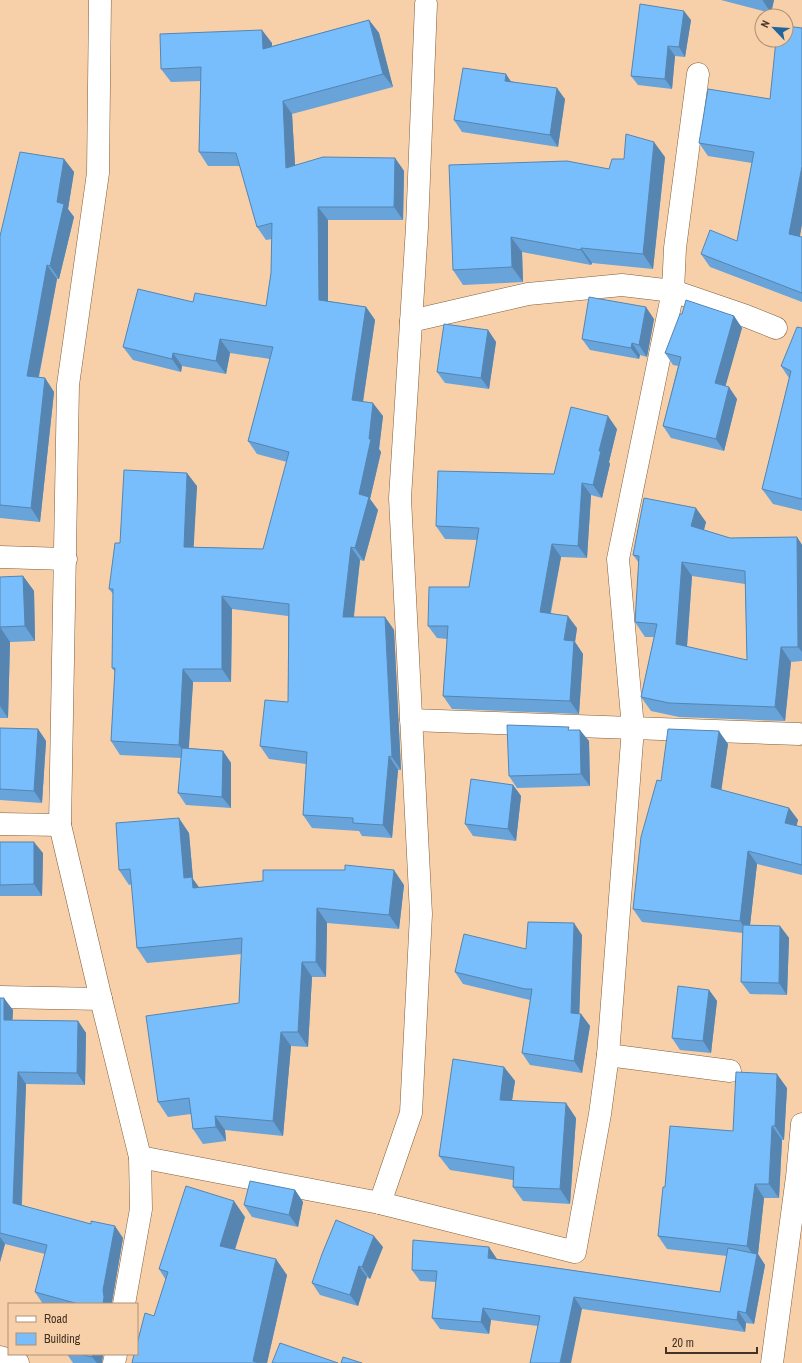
<svg xmlns="http://www.w3.org/2000/svg" width="802" height="1363" font-family="'Archivo Narrow',sans-serif">
<style>
.lines{fill:none;stroke-linecap:round;stroke-linejoin:round}
.street-casing{stroke:#805d3a;stroke-width:23}
.street{stroke:#fff;stroke-width:22}
.wall{fill:#68a3d9;fill-rule:evenodd}
.shaded-wall{fill:#5585b0}
.building{fill:#79befc;stroke:#5585b0;fill-rule:evenodd}
</style>
<rect width="100%" height="100%" fill="#f7d0a9"/>
<g class="lines">
<defs>
<g id="street">
<polyline points="100,0 98,173 68,385 60,825 101,999 140,1157 141,1209 124,1304"/>
<polyline points="411,321 528,294 622,285 673,291 746,316 776,328"/>
<polyline points="0,557 66,559"/>
<polyline points="411,720 799,734"/>
<polyline points="0,824 60,825"/>
<polyline points="0,997 101,999"/>
<polyline points="608,1055 633,728 618,559 673,291 675,248 698,74"/>
<polyline points="140,1157 380,1203 575,1252 600,1114 608,1055 730,1071"/>
<polyline points="380,1203 411,1113 421,914 400,498 417,227 426,4"/>
<polyline points="0,1357 18,1363"/>
<polyline points="114,1363 116,1354"/>
<polyline points="772,1363 797,1177 802,1124"/>
</g>
</defs>
<!-- street casing -->
<use href="#street" class="street-casing"/>
<!-- street -->
<use href="#street" class="street"/>
</g>
<!-- wall -->
<g class="wall">
<polygon points="721,0 774,0 771,13"/>
<polygon points="369,20 379,33 393,87 292,114 295,165 395,158 404,171 403,220 328,220 328,301 366,307 375,320 363,402 383,416 379,449 381,452 370,499 378,510 364,561 360,560 354,617 385,617 394,630 401,770 398,770 392,838 362,836 359,831 312,828 303,815 306,764 269,759 260,746 288,702 288,616 232,609 231,682 193,682 189,748 223,751 231,763 231,808 186,805 178,793 181,758 120,755 111,741 115,672 112,668 113,594 109,589 120,543 197,486 193,547 263,549 287,462 257,454 248,441 270,359 230,353 226,374 182,366 181,372 133,360 123,347 193,302 266,306 271,273 272,239 266,240 257,227 240,166 208,166 199,152 201,81 171,82 161,69 272,43 272,46"/>
<polygon points="691,20 685,57 675,56 672,89 638,85 631,76"/>
<polygon points="511,81 565,99 558,147 462,132 454,120"/>
<polygon points="770,99 800,236 802,237 802,302 710,267 701,254 737,241 752,163 708,156 699,143"/>
<polygon points="665,157 653,269 592,263 591,265 522,252 523,282 463,285 453,270 609,169"/>
<polygon points="64,159 74,172 68,209 74,217 59,279 57,279 39,377 45,378 54,392 40,522 0,518 0,236"/>
<polygon points="734,316 742,328 725,386 737,399 724,451 671,438 663,426 678,366 673,365 665,353"/>
<polygon points="654,319 647,357 640,355 639,359 590,350 582,339"/>
<polygon points="802,328 802,511 773,504 762,489 789,378 781,366"/>
<polygon points="488,330 496,342 489,389 445,383 437,372"/>
<polygon points="617,429 609,462 610,464 602,498 591,495 587,558 561,557 551,613 577,628 575,642 583,654 579,714 452,709 443,696 447,639 437,638 428,626 469,587 477,540 445,539 436,526 554,474"/>
<path d="M706 522 704 530 730 538 797 537 802 545V661L791 662 785 721 679 717 651 711 641 697 654 637H645L635 622 639 563 633 555ZM692 576 745 584 747 660 687 647Z"/>
<polygon points="23,576 34,591 35,641 10,642 8,718 0,718 0,577"/>
<polygon points="0,728 38,729 46,741 42,803 0,800"/>
<polygon points="571,730 589,741 590,786 517,788 509,776"/>
<polygon points="728,744 721,790 789,808 798,820 796,826 802,827 802,875 757,864 750,925 780,926 789,938 787,995 750,994 741,982 743,933 642,922 633,909 661,781"/>
<polygon points="513,785 521,796 516,841 473,836 465,824"/>
<polygon points="189,833 193,879 199,887 404,885 399,929 327,923 326,977 312,977 308,1047 291,1046 283,1136 225,1130 226,1141 203,1144 193,1129 191,1114 168,1117 158,1102 239,1003 242,954 147,963 137,948 132,884 129,885 119,870"/>
<polygon points="0,842 43,853 42,896 0,896"/>
<polygon points="582,935 579,1014 581,1014 590,1026 582,1073 530,1065 522,1053 530,1000 463,984 455,972 526,949"/>
<polygon points="709,990 717,1001 711,1053 680,1050 672,1038"/>
<polygon points="0,998 13,1010 12,1020 78,1021 86,1033 85,1085 26,1084 22,1205 123,1238 112,1302 112,1304 43,1304 35,1292 45,1254 5,1244 0,1262"/>
<polygon points="504,1067 515,1081 512,1100 576,1118 570,1204 523,1201 513,1187 513,1180 450,1170 439,1156"/>
<polygon points="787,1088 784,1140 782,1140 779,1198 764,1198 758,1254 765,1265 754,1324 746,1323 745,1332 582,1309 538,1326 491,1320 489,1334 440,1329 432,1318 436,1282 420,1281 412,1270 497,1259 720,1292 727,1256 667,1249 658,1236 665,1187"/>
<polygon points="295,1190 303,1202 298,1227 252,1217 244,1205"/>
<polygon points="245,1217 235,1249 287,1275 267,1363 132,1363 154,1316 166,1280 159,1269"/>
<polygon points="383,1247 370,1279 367,1277 358,1306 320,1295 312,1283"/>
<polygon points="67,1354 103,1354 102,1363 73,1363"/>
</g>
<!-- shaded-wall -->
<g class="shaded-wall">
<polygon points="763,0 774,0 771,13 763,1"/>
<polygon points="684,11 691,20 685,57 679,47"/>
<polygon points="369,20 379,33 393,87 383,74"/>
<polygon points="262,30 272,43 272,62 263,49"/>
<polygon points="668,46 675,56 672,89 665,79"/>
<polygon points="506,74 514,86 505,81"/>
<polygon points="557,88 565,99 558,147 550,135"/>
<polygon points="283,101 292,114 296,181 286,168"/>
<polygon points="654,142 665,157 653,269 643,254"/>
<polygon points="395,158 404,171 403,220 394,207"/>
<polygon points="64,159 74,172 68,209 74,217 59,279 50,266 57,202"/>
<polygon points="802,166 802,225 798,247 789,234"/>
<polygon points="318,207 328,220 328,313 319,300"/>
<polygon points="511,237 522,252 523,282 512,267"/>
<polygon points="581,248 592,263 591,265 581,250"/>
<polygon points="47,265 57,279 36,390 27,376"/>
<polygon points="366,307 375,320 361,414 352,400"/>
<polygon points="646,307 654,319 647,357 639,345"/>
<polygon points="734,316 742,328 723,395 715,383"/>
<polygon points="488,330 496,342 489,389 481,378"/>
<polygon points="220,339 230,353 226,374 216,361"/>
<polygon points="632,343 640,355 639,359 631,348"/>
<polygon points="173,353 182,366 181,372 172,359"/>
<polygon points="45,378 54,392 40,522 31,508"/>
<polygon points="729,387 737,399 724,451 716,439"/>
<polygon points="373,403 383,416 379,449 381,452 370,499 378,510 364,561 355,548 359,494 369,439"/>
<polygon points="608,416 617,429 609,462 610,464 602,498 593,485 599,451"/>
<polygon points="187,473 197,486 193,560 184,547"/>
<polygon points="582,483 591,495 587,558 578,546"/>
<polygon points="696,508 706,522 701,540 691,526"/>
<polygon points="797,537 802,545 802,652 798,647"/>
<polygon points="552,544 561,557 548,624 540,612"/>
<polygon points="351,547 360,560 352,630 343,617"/>
<polygon points="682,562 692,576 686,659 676,644"/>
<polygon points="23,576 34,591 35,641 25,626"/>
<polygon points="222,596 232,609 231,682 222,669"/>
<polygon points="568,616 577,628 575,642 583,654 579,714 570,701 564,640"/>
<polygon points="385,617 394,630 401,770 392,757"/>
<polygon points="0,627 10,642 8,718 0,706"/>
<polygon points="781,647 791,662 785,721 775,707"/>
<polygon points="183,669 193,682 188,758 179,745"/>
<polygon points="38,729 46,741 42,803 34,791"/>
<polygon points="580,730 589,741 590,786 581,774"/>
<polygon points="719,731 728,744 720,800 711,787"/>
<polygon points="223,751 231,763 231,808 222,797"/>
<polygon points="389,756 398,770 392,838 383,825"/>
<polygon points="513,785 521,796 516,841 508,829"/>
<polygon points="789,808 798,820 794,836 785,823"/>
<polygon points="179,818 189,833 193,879 202,892 203,902 184,878"/>
<polygon points="34,842 43,853 42,896 34,884"/>
<polygon points="748,851 757,864 749,934 740,921"/>
<polygon points="394,870 404,885 399,929 389,915"/>
<polygon points="317,908 327,923 326,977 316,962"/>
<polygon points="574,923 582,935 579,1025 571,1013"/>
<polygon points="780,926 789,938 787,995 779,983"/>
<polygon points="302,962 312,977 308,1047 298,1032"/>
<polygon points="709,990 717,1001 711,1053 703,1041"/>
<polygon points="4,998 13,1010 12,1032 4,1020"/>
<polygon points="581,1014 590,1026 582,1073 574,1061"/>
<polygon points="78,1021 86,1033 85,1085 77,1073"/>
<polygon points="281,1032 291,1046 283,1136 273,1121"/>
<polygon points="504,1067 515,1081 510,1114 500,1100"/>
<polygon points="18,1072 26,1084 21,1215 13,1203"/>
<polygon points="777,1074 787,1088 784,1140 775,1126"/>
<polygon points="566,1103 576,1118 570,1204 560,1189"/>
<polygon points="215,1116 225,1130 226,1141 216,1127"/>
<polygon points="772,1126 782,1140 779,1198 769,1184"/>
<polygon points="755,1184 764,1198 758,1254 765,1265 754,1324 746,1313 756,1259 747,1246"/>
<polygon points="295,1190 303,1202 298,1227 289,1215"/>
<polygon points="234,1201 245,1217 231,1262 220,1246"/>
<polygon points="115,1226 123,1238 112,1302 112,1304 103,1304 103,1290"/>
<polygon points="374,1236 383,1247 370,1279 362,1267"/>
<polygon points="0,1237 5,1244 0,1262"/>
<polygon points="489,1247 497,1259 496,1269 488,1258"/>
<polygon points="276,1259 287,1275 267,1363 254,1363 253,1361"/>
<polygon points="359,1266 367,1277 358,1306 350,1295"/>
<polygon points="574,1297 582,1309 571,1363 560,1363"/>
<polygon points="483,1308 491,1320 489,1334 481,1322"/>
<polygon points="738,1311 746,1323 745,1332 737,1320"/>
<polygon points="93,1354 103,1354 102,1363 97,1363 92,1357"/>
</g>
<!-- building -->
<g class="building">
<polygon points="640,4 684,11 679,47 668,46 665,79 631,76"/>
<polygon points="369,20 383,74 283,101 286,168 323,157 395,158 394,207 318,207 319,300 366,307 352,400 373,403 369,439 371,439 359,494 369,497 355,548 351,547 343,617 385,617 392,757 389,756 383,825 353,823 353,818 303,815 307,752 260,746 265,700 288,702 289,604 222,596 222,669 183,669 179,745 111,741 115,668 112,668 113,589 109,589 115,543 120,543 124,470 187,473 184,547 263,549 289,452 248,441 273,347 220,339 216,361 173,353 172,359 123,347 138,289 193,302 195,293 266,306 271,273 272,223 257,227 236,153 199,152 201,67 161,69 160,34 262,30 263,49"/>
<polygon points="786,26 802,28 802,166 789,234 802,237 802,293 701,254 710,230 737,241 754,152 699,143 708,89 770,99 776,40 786,40"/>
<polygon points="463,68 506,74 505,81 557,88 550,135 454,120"/>
<polygon points="626,134 654,142 643,254 581,248 581,250 511,237 512,267 453,270 449,165 567,161 609,169 612,159 624,159"/>
<polygon points="20,152 64,159 57,202 64,204 50,266 47,265 27,376 45,378 31,508 0,505 0,236"/>
<polygon points="589,297 646,307 639,345 632,343 631,348 582,339"/>
<polygon points="686,300 734,316 715,383 729,387 716,439 663,426 681,357 665,353 680,314 682,314"/>
<polygon points="444,324 488,330 481,378 437,372"/>
<polygon points="797,327 802,328 802,499 762,489 791,371 781,366"/>
<polygon points="571,407 608,416 599,451 601,451 593,485 582,483 578,546 552,544 540,612 568,616 564,640 574,641 570,701 443,696 448,626 428,626 429,587 469,587 479,528 436,526 438,471 554,474"/>
<path d="M644 498 696 508 691 526 730 538 797 537 798 647H781L775 707 669 703 641 697 657 624 635 622 639 556 633 555ZM682 562 745 571 747 660 676 644Z"/>
<polygon points="23,576 25,626 0,627 0,577"/>
<polygon points="507,725 569,727 568,730 580,730 581,774 509,776"/>
<polygon points="0,728 38,729 34,791 0,789"/>
<polygon points="668,729 719,731 711,787 789,808 785,823 802,827 802,865 748,851 740,921 633,909 641,837 657,780 661,781"/>
<polygon points="182,748 223,751 222,797 178,793"/>
<polygon points="471,779 513,785 508,829 465,824"/>
<polygon points="179,818 184,878 192,877 193,888 263,881 263,870 345,870 345,865 394,870 389,915 317,908 316,962 302,962 298,1032 281,1032 273,1121 215,1116 216,1127 193,1129 189,1098 158,1102 146,1016 239,1003 242,938 137,948 130,869 119,870 116,823"/>
<polygon points="0,842 34,842 34,884 0,885"/>
<polygon points="528,922 574,923 571,1013 581,1014 574,1061 522,1053 532,989 525,989 455,972 464,934 526,949"/>
<polygon points="743,925 780,926 779,983 741,982"/>
<polygon points="678,986 709,990 703,1041 672,1038"/>
<polygon points="0,998 4,998 4,1020 78,1021 77,1073 18,1072 13,1203 91,1224 91,1221 115,1226 103,1290 104,1297 103,1304 75,1304 75,1303 35,1292 47,1245 0,1233"/>
<polygon points="453,1059 504,1067 500,1100 566,1103 560,1189 513,1187 514,1167 439,1156"/>
<polygon points="736,1072 777,1074 775,1126 772,1126 769,1184 755,1184 747,1246 658,1236 663,1187 665,1187 670,1126 733,1131"/>
<polygon points="250,1181 295,1190 289,1215 244,1205"/>
<polygon points="186,1186 234,1201 220,1246 276,1259 253,1361 258,1363 132,1363 134,1354 137,1354 137,1344 145,1313 154,1316 168,1272 159,1269"/>
<polygon points="336,1220 374,1236 362,1267 359,1266 350,1295 312,1283 322,1254"/>
<polygon points="413,1240 489,1247 488,1258 720,1292 728,1248 757,1254 746,1313 738,1311 737,1320 574,1297 560,1363 530,1363 540,1316 483,1308 481,1322 432,1318 437,1271 412,1270"/>
<polygon points="280,1343 338,1363 272,1363"/>
<polygon points="79,1354 93,1354 92,1357"/>
<polygon points="343,1357 362,1363 341,1363"/>
</g>
<!-- legend -->
<rect x="8" y="1303" width="130" height="52" fill="#f7d0a9" stroke="#af9174"/>
<rect x="16" y="1316" width="20" height="6" fill="#ffffff" stroke="#af9174"/>
<text x="44" y="1323" font-size="12" fill="#433324">Road</text>
<rect x="16" y="1333" width="20" height="12" fill="#79befc" stroke="#af9174"/>
<text x="44" y="1343" font-size="12" fill="#433324">Building</text>
<!-- north arrow -->
<g transform="translate(774 28) rotate(295)"><circle r="19" fill="#f7d0a9" stroke="#af9174"/>
<path d="M0-3L7 15L0 10L-7 15Z" fill="#21659a"/>
<text y="-6" font-size="11" font-weight="bold" text-anchor="middle" fill="#433324">N</text>
</g>
<!-- scale -->
<path d="M666 1347v6h91v-6" fill="none" stroke="#433324" stroke-width="2"/>
<text x="672" y="1347" font-size="12" fill="#433324" stroke="#f7d0a9" stroke-width="3" paint-order="stroke">20 m</text>
</svg>
